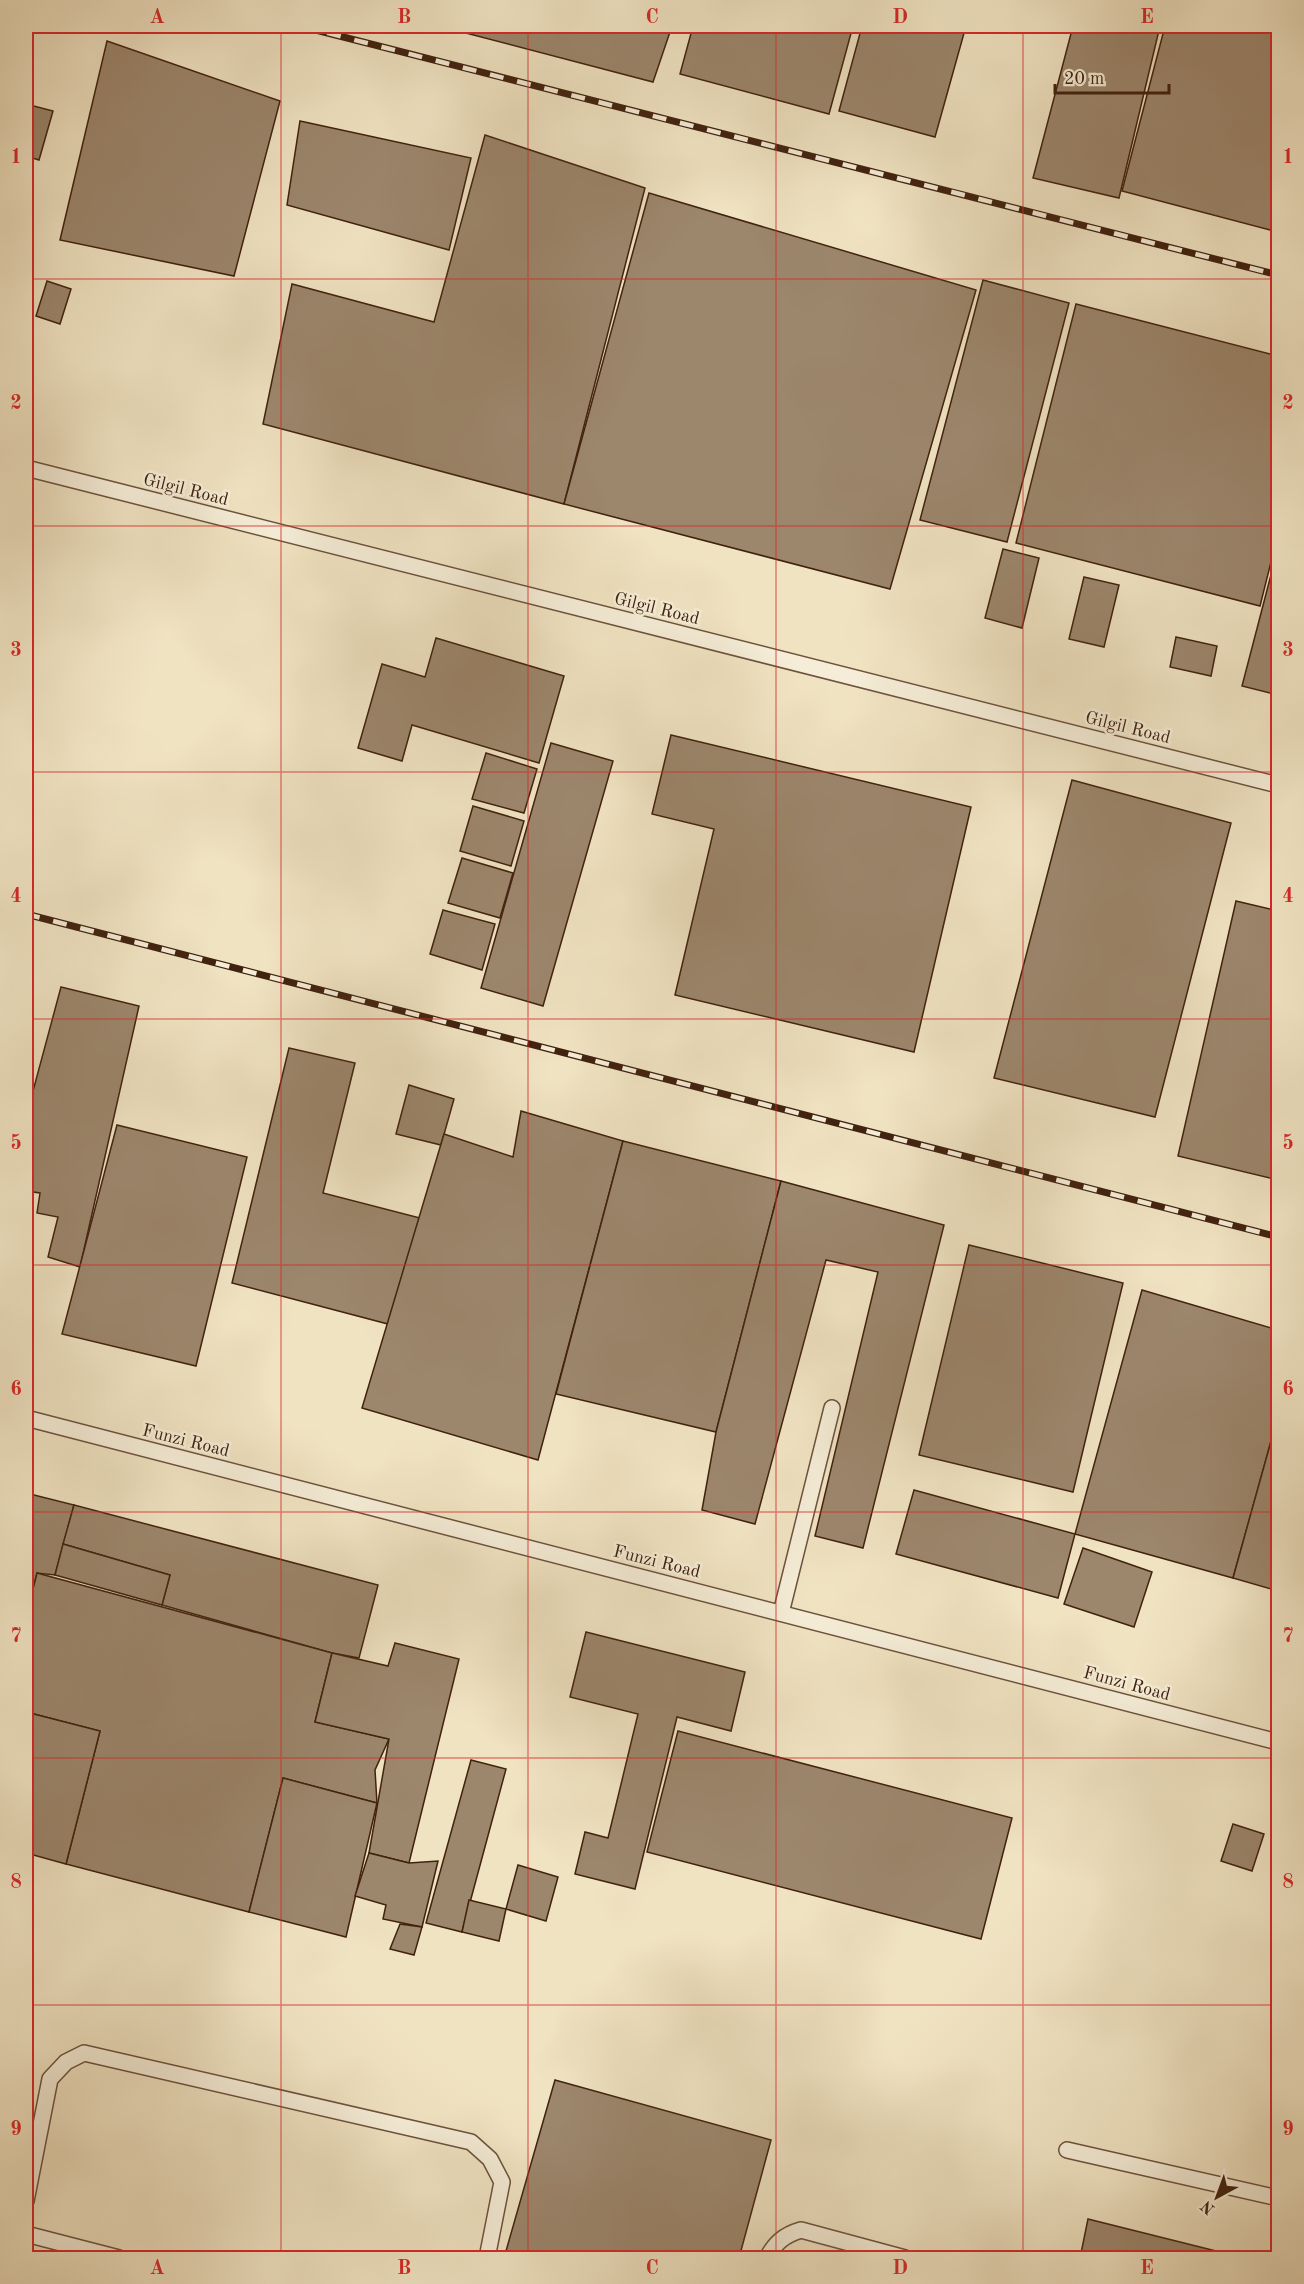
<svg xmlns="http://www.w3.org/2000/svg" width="1304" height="2284" font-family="'Old Standard TT',serif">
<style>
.building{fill:#9c866c;stroke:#41220f;stroke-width:1.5}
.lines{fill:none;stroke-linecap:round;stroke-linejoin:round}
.lane-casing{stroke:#6d523c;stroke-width:18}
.lane{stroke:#f5edd7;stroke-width:15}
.rail-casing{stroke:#41220f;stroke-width:7}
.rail{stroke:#f5edd7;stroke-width:4.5;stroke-dasharray:14;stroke-linecap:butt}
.grid{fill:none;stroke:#d62828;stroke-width:1.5;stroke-opacity:0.55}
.labels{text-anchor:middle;stroke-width:5;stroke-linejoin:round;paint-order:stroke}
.street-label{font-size:18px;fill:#41220f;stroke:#f5edd7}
.neatline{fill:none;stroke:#d62828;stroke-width:2}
.grid-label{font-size:20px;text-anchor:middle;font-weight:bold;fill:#d62828}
</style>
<rect width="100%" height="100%" fill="#f0e3c2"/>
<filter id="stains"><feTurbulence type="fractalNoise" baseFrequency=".00333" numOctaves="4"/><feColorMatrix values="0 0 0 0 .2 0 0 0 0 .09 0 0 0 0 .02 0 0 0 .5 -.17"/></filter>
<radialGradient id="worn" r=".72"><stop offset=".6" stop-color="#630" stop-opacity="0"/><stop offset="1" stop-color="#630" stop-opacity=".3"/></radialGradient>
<!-- building -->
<g class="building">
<polygon points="439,26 672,26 653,82"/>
<polygon points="693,26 853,26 829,114 680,74"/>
<polygon points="862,26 966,26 935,137 839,111"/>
<polygon points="1036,26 1057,26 1056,30"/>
<polygon points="1073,26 1160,26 1119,198 1033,178"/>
<polygon points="1165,26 1278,26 1278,232 1122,191"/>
<polygon points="107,41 280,101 234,276 60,240"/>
<polygon points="26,104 53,111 39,160 26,156"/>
<polygon points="300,121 471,158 449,250 287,205"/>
<polygon points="485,135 645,188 564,504 263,424 292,284 434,322"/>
<polygon points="26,165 30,166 26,182"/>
<polygon points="649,193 976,290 890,589 564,504"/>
<polygon points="983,280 1069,303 1007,542 920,520"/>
<polygon points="47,281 71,289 60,324 36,316"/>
<polygon points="1076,304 1278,356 1278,534 1260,606 1016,543"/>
<polygon points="1278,548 1278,695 1242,686"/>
<polygon points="1003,549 1039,558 1022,628 985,618"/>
<polygon points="1084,577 1119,585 1104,647 1069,639"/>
<polygon points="1176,637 1217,646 1211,676 1170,667"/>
<polygon points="436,638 564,676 539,763 412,725 402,761 358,748 382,664 425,677"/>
<polygon points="671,735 971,807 914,1052 675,995 714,829 652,814"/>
<polygon points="551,743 613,761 543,1006 481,988"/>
<polygon points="486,753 537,769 524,813 472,799"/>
<polygon points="1072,780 1231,823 1155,1117 994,1078"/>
<polygon points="473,806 524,821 511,866 460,851"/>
<polygon points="462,858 513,873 500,918 448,903"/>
<polygon points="1236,901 1278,911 1278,1180 1178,1156"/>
<polygon points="443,910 495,924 482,970 430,954"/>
<polygon points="61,987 139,1006 80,1267 48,1257 58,1217 37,1213 40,1193 26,1191 26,1117"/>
<polygon points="289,1048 355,1063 323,1193 420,1218 388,1324 232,1283"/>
<polygon points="409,1085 454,1099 441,1145 396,1134"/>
<polygon points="521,1111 623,1141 538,1460 362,1408 444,1134 513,1157"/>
<polygon points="117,1125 247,1157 196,1366 62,1334"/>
<polygon points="623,1141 781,1181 716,1432 556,1394"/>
<polygon points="781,1181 944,1225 863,1548 815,1536 878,1272 826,1260 755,1524 702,1510 716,1432"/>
<polygon points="969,1245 1123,1283 1073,1492 919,1455"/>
<polygon points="1142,1290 1278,1330 1278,1416 1233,1578 1075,1534"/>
<polygon points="1278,1416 1278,1591 1233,1578"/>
<polygon points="914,1490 1075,1534 1058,1598 896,1554"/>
<polygon points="26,1493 74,1505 55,1575 37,1573 26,1617"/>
<polygon points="74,1505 378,1585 359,1658 332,1653 162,1605 170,1575 63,1544"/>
<polygon points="63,1544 170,1575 162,1605 55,1575"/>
<polygon points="1083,1548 1152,1572 1134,1627 1064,1604"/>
<polygon points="37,1573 332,1653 315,1722 389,1739 375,1770 377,1803 283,1778 249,1912 66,1864 100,1731 26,1712 26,1617"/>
<polygon points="586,1632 745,1672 731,1731 677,1717 635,1889 575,1874 585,1832 608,1838 638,1714 570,1697"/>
<polygon points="395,1643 459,1659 409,1863 369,1853 389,1739 315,1722 332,1653 388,1666"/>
<polygon points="26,1712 100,1731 66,1864 26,1853"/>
<polygon points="678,1731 1012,1818 981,1939 647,1852"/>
<polygon points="471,1760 506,1769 462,1932 426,1923"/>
<polygon points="283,1778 377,1803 346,1937 249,1912"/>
<polygon points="1233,1824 1264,1834 1252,1871 1221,1861"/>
<polygon points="369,1853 409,1863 438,1861 422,1927 383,1919 386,1905 355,1896"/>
<polygon points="518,1865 558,1877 546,1921 506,1909"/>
<polygon points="469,1900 506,1909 499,1941 462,1932"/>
<polygon points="400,1924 422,1927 414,1955 390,1949"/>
<polygon points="555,2080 771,2140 739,2258 504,2258"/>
<polygon points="1088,2219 1244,2258 1080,2258"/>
<polygon points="67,2248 105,2258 64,2258"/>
</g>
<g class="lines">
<defs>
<g id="lane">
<polyline points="26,468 1278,785"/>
<polyline points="26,1418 1278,1742"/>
<polyline points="781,1613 832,1408"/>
<polyline points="1067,2150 1278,2198"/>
<polyline points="26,2201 50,2079 66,2062 84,2053 471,2142 490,2159 502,2182 487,2258"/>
<polyline points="26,2234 119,2258"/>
<path d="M767 2258C775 2243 784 2235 801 2230L905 2258"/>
</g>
</defs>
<!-- lane casing -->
<use href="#lane" class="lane-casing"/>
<!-- lane -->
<use href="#lane" class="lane"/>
<defs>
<g id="rail">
<polyline points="300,26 1278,275"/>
<polyline points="26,914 1278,1237"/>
</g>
</defs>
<!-- rail casing -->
<use href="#rail" class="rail-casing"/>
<!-- rail -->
<use href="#rail" class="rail"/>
</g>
<!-- grid -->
<path class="grid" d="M281 26V2258M528 26V2258M776 26V2258M1023 26V2258M26 279H1278M26 526H1278M26 772H1278M26 1019H1278M26 1265H1278M26 1512H1278M26 1758H1278M26 2005H1278"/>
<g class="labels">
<!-- street labels -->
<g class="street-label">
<text transform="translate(186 489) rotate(14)" y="6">Gilgil Road</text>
<text transform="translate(657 608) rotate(14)" y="6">Gilgil Road</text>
<text transform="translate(1128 727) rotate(14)" y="6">Gilgil Road</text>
<text transform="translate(186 1440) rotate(14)" y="6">Funzi Road</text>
<text transform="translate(657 1561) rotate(14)" y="6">Funzi Road</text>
<text transform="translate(1127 1683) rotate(15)" y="6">Funzi Road</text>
</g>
</g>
<!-- margin -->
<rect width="1304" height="2284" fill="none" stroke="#f0e3c2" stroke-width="66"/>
<!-- north arrow -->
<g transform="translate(1217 2197) rotate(221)" stroke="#f5edd7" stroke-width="4.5" paint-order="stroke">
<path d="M0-4.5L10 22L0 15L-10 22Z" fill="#41220f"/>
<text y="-9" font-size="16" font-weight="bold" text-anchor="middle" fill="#41220f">N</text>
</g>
<!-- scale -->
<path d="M1055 84v9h114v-9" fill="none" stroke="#41220f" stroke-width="3"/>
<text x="1064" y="84" font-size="18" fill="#41220f" stroke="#f5edd7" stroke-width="4.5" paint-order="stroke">20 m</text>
<rect x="33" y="33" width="1238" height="2218" class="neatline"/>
<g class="grid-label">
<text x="157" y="23">A</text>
<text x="404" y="23">B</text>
<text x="652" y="23">C</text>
<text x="900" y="23">D</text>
<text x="1147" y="23">E</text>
<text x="16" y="163">1</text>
<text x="1288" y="163">1</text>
<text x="16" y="409">2</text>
<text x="1288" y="409">2</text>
<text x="16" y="656">3</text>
<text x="1288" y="656">3</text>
<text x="16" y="902">4</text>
<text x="1288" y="902">4</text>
<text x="16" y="1149">5</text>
<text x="1288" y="1149">5</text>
<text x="16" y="1395">6</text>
<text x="1288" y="1395">6</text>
<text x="16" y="1642">7</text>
<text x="1288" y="1642">7</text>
<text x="16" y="1888">8</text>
<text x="1288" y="1888">8</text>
<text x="16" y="2135">9</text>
<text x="1288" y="2135">9</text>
<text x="157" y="2274">A</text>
<text x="404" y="2274">B</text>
<text x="652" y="2274">C</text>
<text x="900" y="2274">D</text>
<text x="1147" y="2274">E</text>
</g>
<rect width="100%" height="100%" filter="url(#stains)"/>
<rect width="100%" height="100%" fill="url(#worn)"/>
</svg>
